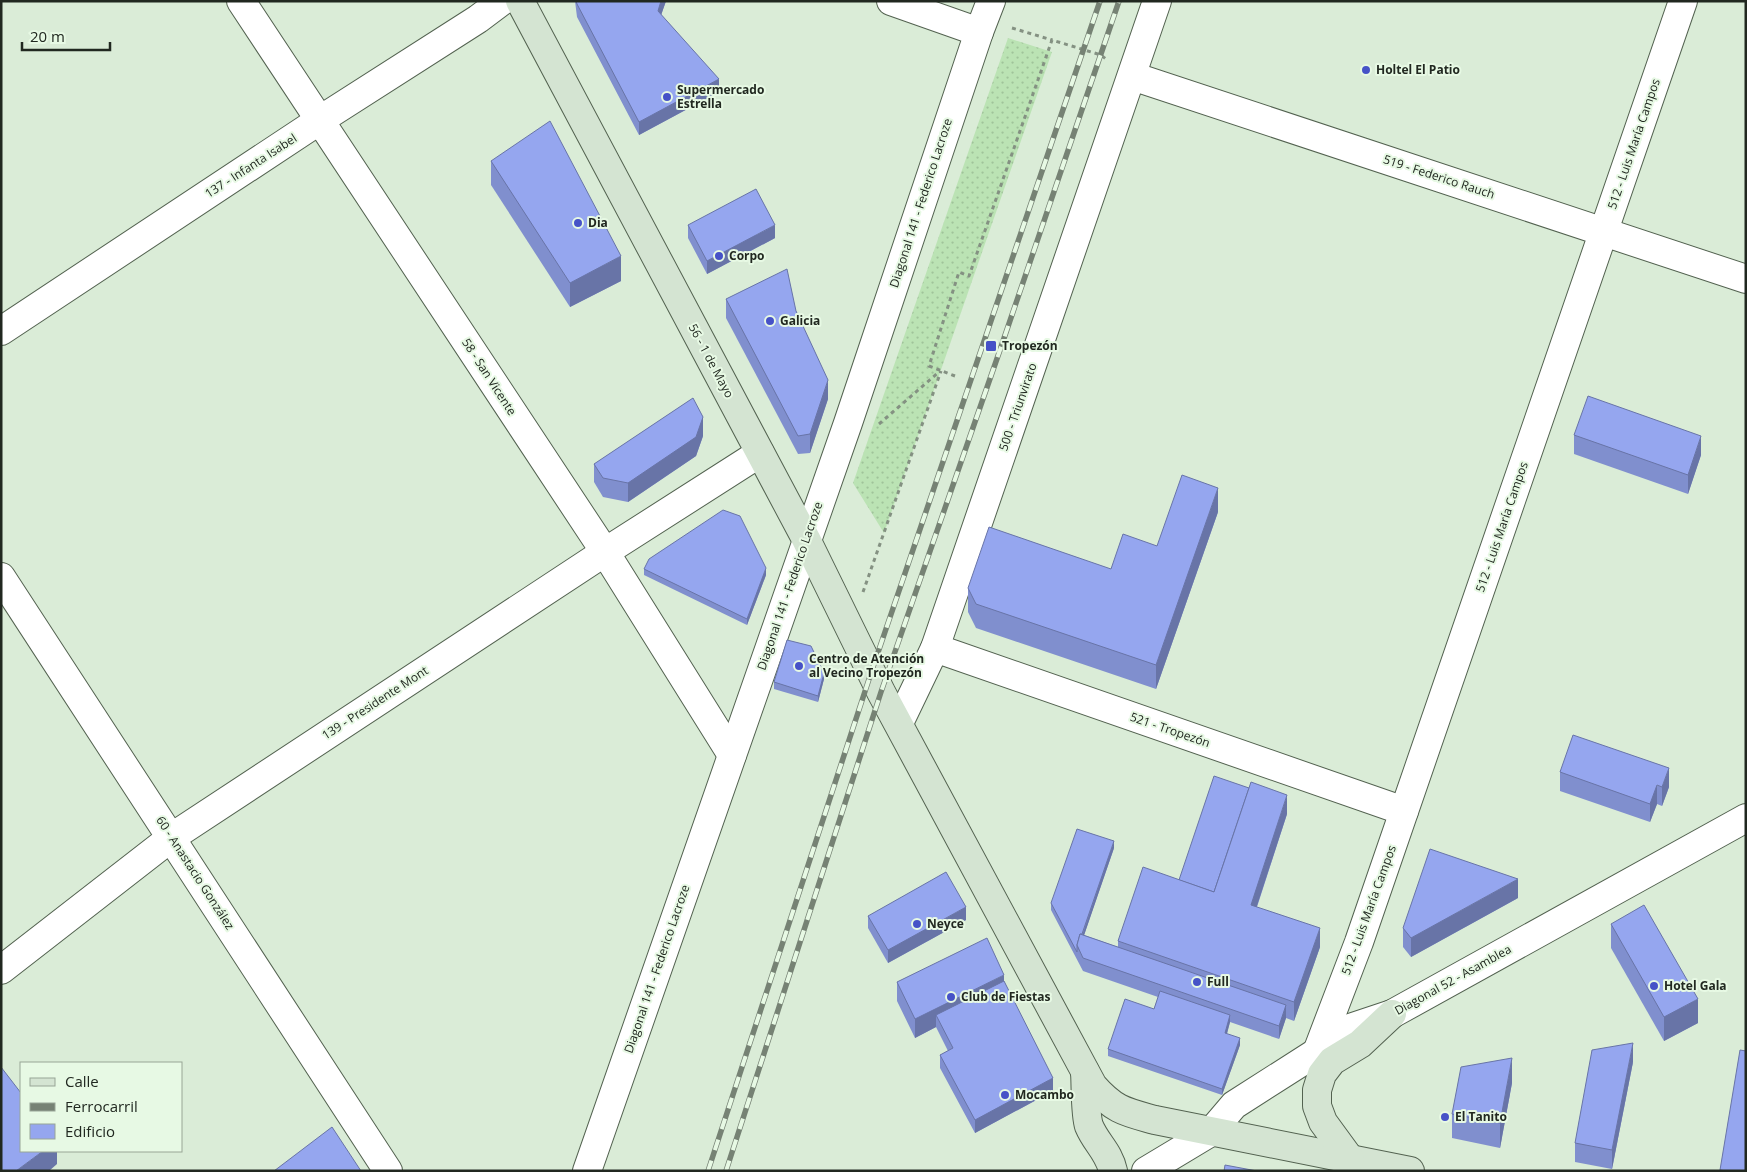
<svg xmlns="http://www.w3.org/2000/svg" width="1747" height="1172" font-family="'Open Sans',sans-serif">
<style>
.grass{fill:url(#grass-dots)}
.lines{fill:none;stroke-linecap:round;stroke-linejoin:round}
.minor-casing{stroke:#536250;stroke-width:30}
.tertiary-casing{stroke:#536250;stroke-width:30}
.secondary-casing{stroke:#536250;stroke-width:30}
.path{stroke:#849182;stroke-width:3;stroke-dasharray:4 4;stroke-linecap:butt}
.minor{stroke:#fff;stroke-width:28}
.tertiary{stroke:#fff;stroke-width:28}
.secondary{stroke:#d4e4d2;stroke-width:28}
.rail-casing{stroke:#768274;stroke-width:5.5}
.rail{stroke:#e7f9e4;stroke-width:4;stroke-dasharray:11;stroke-linecap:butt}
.wall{fill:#808fce}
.shaded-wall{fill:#6874a7}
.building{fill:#95a6ef;stroke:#6874a7}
.poi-dot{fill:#4652c7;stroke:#e7f9e4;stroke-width:2}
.labels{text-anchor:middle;stroke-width:4;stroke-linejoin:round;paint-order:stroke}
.poi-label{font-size:12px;font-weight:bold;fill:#212820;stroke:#e7f9e4;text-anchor:start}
.street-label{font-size:12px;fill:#212820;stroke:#e7f9e4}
</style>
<defs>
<pattern id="grass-dots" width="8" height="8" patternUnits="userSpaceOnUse" patternTransform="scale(1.25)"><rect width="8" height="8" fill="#bbe3b4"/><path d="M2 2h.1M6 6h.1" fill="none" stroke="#a0c39a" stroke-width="1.8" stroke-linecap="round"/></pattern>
</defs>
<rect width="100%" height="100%" fill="#daecd7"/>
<!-- grass -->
<polygon class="grass" points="1008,38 1052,52 884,533 853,483"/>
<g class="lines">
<defs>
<g id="minor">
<polyline points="241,1 605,552 732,755"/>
<polyline points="891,1 979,32"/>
<polyline points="1132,76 1746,279"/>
<polyline points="1,331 320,120 478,19 502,1"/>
<polyline points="1,577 388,1171"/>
<polyline points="935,648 1404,811"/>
<polyline points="899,723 935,648 1157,1"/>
<polyline points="1,970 172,837 605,552 760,453"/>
<polyline points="1146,1171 1211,1132"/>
</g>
<g id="tertiary">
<polyline points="1317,1052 1359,942 1683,1"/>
<polyline points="1211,1132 1234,1105 1317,1052 1350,1028 1392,1014 1746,818"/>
<polyline points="587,1171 848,423 979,32 991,1"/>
</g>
<g id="secondary">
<path d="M520 1 806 539 881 692 1093 1086C1115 1111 1126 1112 1155 1120L1410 1171"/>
<path d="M1085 1072C1086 1086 1085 1114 1089 1126 1096 1143 1109 1152 1113 1171"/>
<polyline points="1350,1159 1323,1122 1317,1106 1317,1090 1322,1074 1332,1061 1360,1044 1392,1014"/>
</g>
</defs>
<!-- minor casing -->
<use href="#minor" class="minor-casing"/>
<!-- tertiary casing -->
<use href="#tertiary" class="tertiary-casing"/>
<!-- secondary casing -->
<use href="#secondary" class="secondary-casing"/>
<!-- path -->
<g class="path">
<polyline points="1012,28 1052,40"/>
<polyline points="955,376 929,366 959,272 969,276 1052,40 1101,55 1106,59"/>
<polyline points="879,424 940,371"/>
<polyline points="863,592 941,371"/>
</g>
<!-- minor -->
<use href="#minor" class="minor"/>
<!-- tertiary -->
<use href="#tertiary" class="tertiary"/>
<!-- secondary -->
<use href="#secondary" class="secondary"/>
<defs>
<g id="rail">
<polyline points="708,1171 871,673 1100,1"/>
<polyline points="726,1171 881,692 1000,350 1119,1"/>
</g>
</defs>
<!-- rail casing -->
<use href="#rail" class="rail-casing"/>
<!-- rail -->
<use href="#rail" class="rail"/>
</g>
<!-- wall -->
<g class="wall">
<polygon points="575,1 666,1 661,15 719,92 639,135 577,17"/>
<polygon points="491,161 621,281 570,307 491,185"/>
<polygon points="688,225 775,238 707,274 688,238"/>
<polygon points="726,299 796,311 828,399 810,453 798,454 726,318"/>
<polygon points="1574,435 1701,455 1688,494 1574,454"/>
<polygon points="703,436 696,456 628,502 603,497 594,482 594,464"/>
<polygon points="1218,512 1156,689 976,628 968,612 968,588 1111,569 1157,546"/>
<polygon points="644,569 766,575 747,625 644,575"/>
<polygon points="824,679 818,702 774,689 774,682"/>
<polygon points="1560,772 1669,787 1662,806 1657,804 1650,822 1560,791"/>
<polygon points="1287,814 1257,907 1320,947 1294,1021 1286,1018 1279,1039 1230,1022 1227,1034 1240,1045 1222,1095 1108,1056 1108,1049 1154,1009 1158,997 1083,971 1051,910 1051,903 1114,848 1084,935 1118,947 1118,941 1179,880"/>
<polygon points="1518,898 1411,957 1403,947 1403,928"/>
<polygon points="868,916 966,920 888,963 868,928"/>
<polygon points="1611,924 1698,1023 1664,1041 1611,948"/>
<polygon points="1004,981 1053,1091 975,1133 940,1068 940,1055 948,1051 936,1027 915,1038 897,1001 897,982"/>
<polygon points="1633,1062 1612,1169 1575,1162 1575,1143"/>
<polygon points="1512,1083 1500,1148 1452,1138 1452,1114"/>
</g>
<!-- shaded-wall -->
<g class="shaded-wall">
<polygon points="661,1 666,1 658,24 658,11"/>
<polygon points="719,79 719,92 639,135 639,122"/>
<polygon points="775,225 775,238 707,274 707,261"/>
<polygon points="621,256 621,281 570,307 570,283"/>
<polygon points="828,380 828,399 810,453 810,434"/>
<polygon points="703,417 703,436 696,456 628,502 628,483"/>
<polygon points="1701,436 1701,455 1688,494 1688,475"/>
<polygon points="1218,488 1218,512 1156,689 1156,665"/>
<polygon points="766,568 766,575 747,625 747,619"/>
<polygon points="824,673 824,679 818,702 818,696"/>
<polygon points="1669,768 1669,787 1662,806 1662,787"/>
<polygon points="1657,785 1657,804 1650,822 1650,804"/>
<polygon points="1287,795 1287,814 1251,924 1251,905"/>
<polygon points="1114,841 1114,848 1079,950 1078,948"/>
<polygon points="1518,879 1518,898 1411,957 1411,938"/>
<polygon points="966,907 966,920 888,963 888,950"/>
<polygon points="1320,928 1320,947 1294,1021 1294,1002"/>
<polygon points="1004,975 1004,994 936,1015 936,1027 915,1038 915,1019"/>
<polygon points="1698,999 1698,1023 1664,1041 1664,1017"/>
<polygon points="1286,1005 1286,1018 1279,1039 1279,1026"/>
<polygon points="1230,1015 1230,1022 1225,1040 1225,1033"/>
<polygon points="1240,1038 1240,1045 1222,1095 1222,1089"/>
<polygon points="1633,1043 1633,1062 1612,1169 1612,1150"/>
<polygon points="1512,1058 1512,1083 1500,1148 1500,1123"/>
<polygon points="1053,1078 1053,1091 975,1133 975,1120"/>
<polygon points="43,1151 57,1151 57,1164 49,1171 16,1171"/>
</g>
<!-- building -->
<g class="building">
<polygon points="576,1 661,1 658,11 719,79 639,122 577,4"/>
<polygon points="550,121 621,256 570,283 491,161"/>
<polygon points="756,189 775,225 707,261 688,225"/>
<polygon points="787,269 796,311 828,380 810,434 798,436 726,299"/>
<polygon points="1588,396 1701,436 1688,475 1574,435"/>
<polygon points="693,398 703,417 696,437 628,483 603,478 594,464"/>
<polygon points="1182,475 1218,488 1156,665 976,604 968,588 989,527 1111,569 1123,534 1157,546"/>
<polygon points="723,510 740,516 766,568 747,619 644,569 649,559"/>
<polygon points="787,640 811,646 824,673 818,696 774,682"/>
<polygon points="1573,735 1669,768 1662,787 1657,785 1650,804 1560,772"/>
<polygon points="1214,776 1249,788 1214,892 1179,880"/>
<polygon points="1251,782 1287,795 1251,905 1320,928 1294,1002 1118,941 1143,867 1214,892"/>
<polygon points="1077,829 1114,841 1082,934 1080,934 1077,945 1077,952 1051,903"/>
<polygon points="1430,849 1518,879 1411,938 1403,928"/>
<polygon points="946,872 966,907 888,950 868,916"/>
<polygon points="1644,905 1698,999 1664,1017 1611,924"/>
<polygon points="1080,934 1286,1005 1279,1026 1083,958 1077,945"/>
<polygon points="987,938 1004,975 915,1019 897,982"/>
<polygon points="1004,981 1053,1078 975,1120 940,1055 953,1048 936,1015"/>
<polygon points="1160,991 1230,1015 1225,1033 1240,1038 1222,1089 1108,1049 1125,999 1154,1009"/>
<polygon points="1633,1043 1612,1150 1575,1143 1592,1050"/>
<polygon points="1740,1050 1746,1051 1746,1171 1726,1171 1720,1170"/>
<polygon points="1512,1058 1500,1123 1452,1114 1461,1067"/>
<polygon points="1,1067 21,1093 21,1151 43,1151 16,1171 1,1171"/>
<polygon points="332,1127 361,1171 274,1171"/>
<polygon points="1225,1165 1257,1171 1224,1171"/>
</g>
<!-- markers -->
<g class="poi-dot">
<circle cx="1366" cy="70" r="5"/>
<circle cx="667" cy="97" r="5"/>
<circle cx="578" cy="223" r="5"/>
<circle cx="719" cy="256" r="5"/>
<circle cx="770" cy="321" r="5"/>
<rect x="985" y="340" width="12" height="12" rx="2.5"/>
<circle cx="799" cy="666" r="5"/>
<circle cx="917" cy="924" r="5"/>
<circle cx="1197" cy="982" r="5"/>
<circle cx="1654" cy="986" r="5"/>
<circle cx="951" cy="997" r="5"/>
<circle cx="1005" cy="1095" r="5"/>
<circle cx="1445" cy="1117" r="5"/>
</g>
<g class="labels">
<!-- poi labels -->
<g class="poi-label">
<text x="1376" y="74">Holtel El Patio</text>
<text x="677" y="94">Supermercado<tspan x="677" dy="14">Estrella</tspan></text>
<text x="588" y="227">Dia</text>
<text x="729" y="260">Corpo</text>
<text x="780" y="325">Galicia</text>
<text x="1002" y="350">Tropezón</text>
<text x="809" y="663">Centro de Atención<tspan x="809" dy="14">al Vecino Tropezón</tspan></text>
<text x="927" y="928">Neyce</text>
<text x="1207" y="986">Full</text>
<text x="1664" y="990">Hotel Gala</text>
<text x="961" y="1001">Club de Fiestas</text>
<text x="1015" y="1099">Mocambo</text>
<text x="1455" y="1121">El Tanito</text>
</g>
<!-- street labels -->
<g class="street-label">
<text transform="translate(1634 144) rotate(-71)" y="4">512 - Luis María Campos</text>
<text transform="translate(251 166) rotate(-33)" y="4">137 - Infanta Isabel</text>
<text transform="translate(1439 177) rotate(18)" y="4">519 - Federico Rauch</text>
<text transform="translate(921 203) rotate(-72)" y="4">Diagonal 141 - Federico Lacroze</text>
<text transform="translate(711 361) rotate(62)" y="4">56 - 1 de Mayo</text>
<text transform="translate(489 377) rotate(57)" y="4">58 - San Vicente</text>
<text transform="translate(1018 407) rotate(-71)" y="4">500 - Triunvirato</text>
<text transform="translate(1502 527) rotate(-71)" y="4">512 - Luis María Campos</text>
<text transform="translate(790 586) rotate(-71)" y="4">Diagonal 141 - Federico Lacroze</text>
<text transform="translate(375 703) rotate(-33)" y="4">139 - Presidente Mont</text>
<text transform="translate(1170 730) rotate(19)" y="4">521 - Tropezón</text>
<text transform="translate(195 873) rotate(57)" y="4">60 - Anastacio González</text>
<text transform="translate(1369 910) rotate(-70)" y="4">512 - Luis María Campos</text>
<text transform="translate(657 969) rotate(-71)" y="4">Diagonal 141 - Federico Lacroze</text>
<text transform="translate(1453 980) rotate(-29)" y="4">Diagonal 52 - Asamblea</text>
</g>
</g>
<!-- border -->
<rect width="1747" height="1172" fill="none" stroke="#212820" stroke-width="5"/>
<!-- legend -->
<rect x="20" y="1062" width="162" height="90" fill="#e7f9e4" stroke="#98a596"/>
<rect x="30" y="1078" width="25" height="8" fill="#d4e4d2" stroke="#98a596"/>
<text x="65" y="1087" font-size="15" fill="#212820">Calle</text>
<rect x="30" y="1103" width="25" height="8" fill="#768274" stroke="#98a596"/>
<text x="65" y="1112" font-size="15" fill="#212820">Ferrocarril</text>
<rect x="30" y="1124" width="25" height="15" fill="#95a6ef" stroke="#98a596"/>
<text x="65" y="1137" font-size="15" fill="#212820">Edificio</text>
<!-- scale -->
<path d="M22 42v8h88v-8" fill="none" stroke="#212820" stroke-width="2.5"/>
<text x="30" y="42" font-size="15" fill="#212820" stroke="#e7f9e4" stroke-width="4" paint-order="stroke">20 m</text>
</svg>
